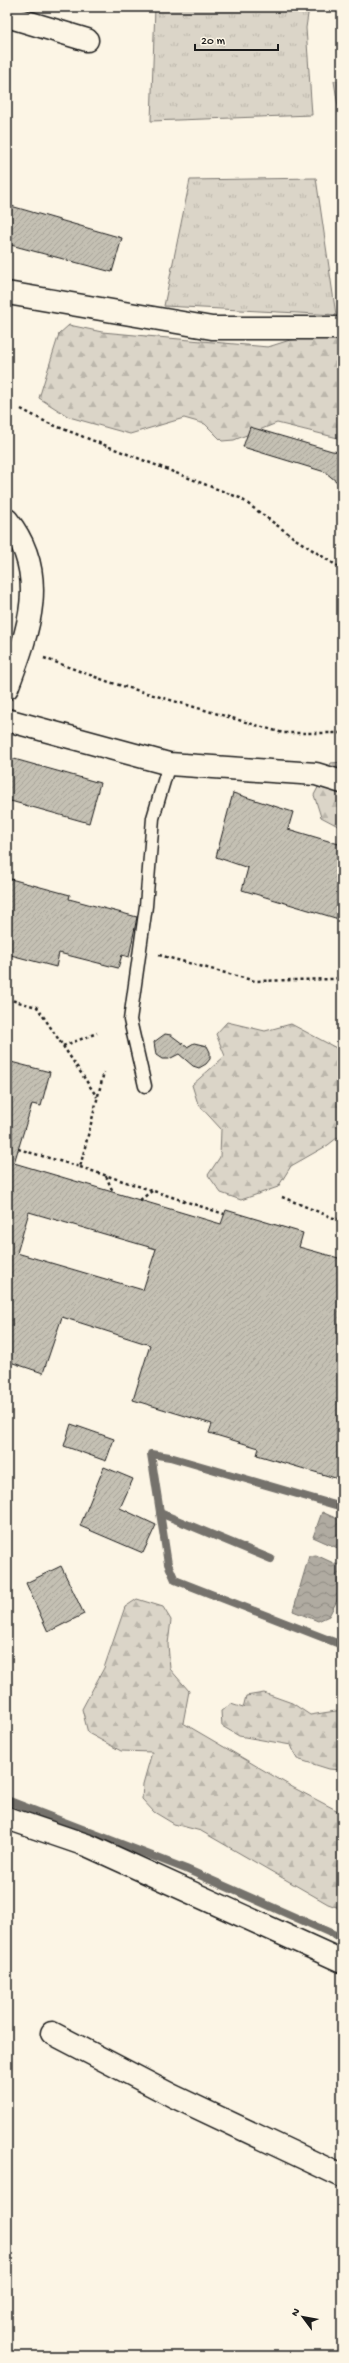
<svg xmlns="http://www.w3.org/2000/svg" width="349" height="2363" font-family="'Gochi Hand',sans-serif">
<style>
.grass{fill:url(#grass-tufts);stroke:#7c7872}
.forest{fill:url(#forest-firs);stroke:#7c7872}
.water{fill:url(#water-waves);stroke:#75726c}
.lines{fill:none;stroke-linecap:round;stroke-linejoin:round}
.stream{stroke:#75726c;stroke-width:8}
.building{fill:url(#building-hatch);stroke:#1c1c1c;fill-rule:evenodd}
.service-casing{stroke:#1c1c1c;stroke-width:15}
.minor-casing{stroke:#1c1c1c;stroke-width:25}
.path{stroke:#1c1c1c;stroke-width:2.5;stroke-dasharray:3 3;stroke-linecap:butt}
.service{stroke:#fcf5e5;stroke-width:12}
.minor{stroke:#fcf5e5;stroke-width:22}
</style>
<defs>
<pattern id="grass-tufts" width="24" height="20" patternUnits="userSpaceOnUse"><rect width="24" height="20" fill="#dbd5c8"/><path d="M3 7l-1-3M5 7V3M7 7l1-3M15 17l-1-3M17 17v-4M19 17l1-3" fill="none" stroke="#bbb6ab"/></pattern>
<pattern id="forest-firs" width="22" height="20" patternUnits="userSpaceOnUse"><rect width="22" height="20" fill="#dbd5c8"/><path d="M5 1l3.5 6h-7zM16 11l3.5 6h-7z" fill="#bbb6ab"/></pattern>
<pattern id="water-waves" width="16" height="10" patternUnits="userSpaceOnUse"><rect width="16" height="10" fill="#b0aba1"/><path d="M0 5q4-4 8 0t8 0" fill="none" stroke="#8e8a82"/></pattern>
<pattern id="building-hatch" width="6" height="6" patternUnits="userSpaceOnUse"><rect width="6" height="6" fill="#c4c0b3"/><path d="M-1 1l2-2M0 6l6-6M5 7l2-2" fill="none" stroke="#a8a499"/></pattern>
</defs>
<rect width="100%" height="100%" fill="#fcf5e5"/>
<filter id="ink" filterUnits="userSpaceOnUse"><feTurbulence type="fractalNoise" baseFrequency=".025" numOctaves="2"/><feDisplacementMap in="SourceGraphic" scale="8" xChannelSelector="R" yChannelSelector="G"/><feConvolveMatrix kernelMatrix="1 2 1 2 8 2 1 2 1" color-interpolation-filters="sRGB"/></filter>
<g filter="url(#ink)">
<!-- grass -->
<g class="grass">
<polygon points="155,7 309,7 306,28 312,115 151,121"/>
<polygon points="342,80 342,132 334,81"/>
<polygon points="316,178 336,315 164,306 190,180"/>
</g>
<!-- forest -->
<g class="forest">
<polygon points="69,325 102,332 268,347 290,340 342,335 342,439 277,423 234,440 222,441 205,424 184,418 130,434 69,417 39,398 59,334"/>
<polygon points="342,762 342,825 338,826 321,817 314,795 331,763"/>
<polygon points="227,1022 265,1031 291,1024 342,1051 342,1134 328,1145 291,1166 278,1187 241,1200 221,1193 208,1175 220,1157 221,1129 198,1104 192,1085 225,1056 216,1034"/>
<polygon points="137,1599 163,1607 171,1620 168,1644 170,1669 189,1691 183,1723 294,1788 342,1813 342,1909 328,1904 201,1831 174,1824 154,1812 142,1799 143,1784 152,1752 121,1751 88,1733 82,1709 104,1668 125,1607"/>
<polygon points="264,1693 292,1703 310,1715 342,1710 342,1770 329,1769 297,1759 291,1745 239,1736 222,1726 221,1711 231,1704 243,1708 246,1696"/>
</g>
<!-- water -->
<g class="water">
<polygon points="322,1512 342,1521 342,1550 313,1537"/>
<polygon points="316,1555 342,1567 342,1591 329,1616 318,1621 293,1611 309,1556"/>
</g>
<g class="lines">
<!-- stream -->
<g class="stream">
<polyline points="342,1507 170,1457 151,1454 168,1564 175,1580 342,1645"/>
<polyline points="160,1513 271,1559"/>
<polyline points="7,1800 186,1869 342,1938"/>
</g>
</g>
<!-- building -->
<g class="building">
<polygon points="11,206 122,238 112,272 7,244 7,220"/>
<polygon points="250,427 332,451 342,452 342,486 325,472 243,447"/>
<polygon points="7,757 100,783 89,823 7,800"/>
<polygon points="233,793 293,812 288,829 342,845 342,920 242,890 248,868 216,857"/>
<polygon points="7,878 70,895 69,899 137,917 129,957 122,955 118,968 59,953 56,967 7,954"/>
<polygon points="165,1034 171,1035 187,1047 194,1043 207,1046 210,1052 210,1059 206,1064 199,1068 193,1066 179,1054 169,1059 162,1059 156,1055 154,1042"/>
<path d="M7 1061 50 1072 41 1106 32 1104 14 1163 221 1224 226 1210 303 1233 299 1247 342 1259V1480L257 1455 259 1448 209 1433 212 1424 133 1400 150 1345 62 1317 43 1373 7 1361ZM29 1212 156 1249 143 1290 17 1253Z"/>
<polygon points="71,1424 114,1439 106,1461 64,1446"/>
<polygon points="104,1467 133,1479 120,1508 156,1525 143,1553 80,1526"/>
<polygon points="61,1566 84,1614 48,1632 26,1583"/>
</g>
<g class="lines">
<defs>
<polyline id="service" points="145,1086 130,1020 146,906 153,818 169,764"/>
<g id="minor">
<polyline points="7,16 87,40"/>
<polyline points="7,293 212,328 342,328"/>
<path d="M7 520C50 573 29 631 7 688"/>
<polyline points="7,720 169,764 316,774 342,782"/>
<polyline points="7,1818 89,1846 342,1961"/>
<polyline points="52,2033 173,2096 342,2176"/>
</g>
</defs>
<!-- service casing -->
<use href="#service" class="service-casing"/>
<!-- minor casing -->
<use href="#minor" class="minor-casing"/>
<!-- path -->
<g class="path">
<polyline points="21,409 48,423 240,498 297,540 342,569"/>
<polyline points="44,658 109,682 283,733 342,733"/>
<polyline points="159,955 255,981 334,979 342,977"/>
<polyline points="7,999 37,1007 97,1097"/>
<polyline points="63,1046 97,1033"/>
<polyline points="18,1149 80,1167 104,1072"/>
<polyline points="80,1167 224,1214"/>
<polyline points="106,1176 113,1192"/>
<polyline points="282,1197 336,1219 342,1219"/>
<polyline points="140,1200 152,1191"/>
</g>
<!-- service -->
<use href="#service" class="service"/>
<!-- minor -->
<use href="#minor" class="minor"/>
</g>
</g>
<!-- margin -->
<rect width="349" height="2363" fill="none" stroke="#fcf5e5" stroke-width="24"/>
<rect x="12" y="12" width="325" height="2339" fill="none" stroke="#1c1c1c" stroke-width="1.5" filter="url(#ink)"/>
<!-- north arrow -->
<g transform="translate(303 2317) rotate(302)" stroke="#fcf5e5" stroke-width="3" paint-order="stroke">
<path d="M0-3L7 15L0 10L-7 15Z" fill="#1c1c1c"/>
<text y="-6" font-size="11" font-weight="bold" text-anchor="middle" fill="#1c1c1c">N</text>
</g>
<!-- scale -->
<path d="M195 44v6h83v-6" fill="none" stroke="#1c1c1c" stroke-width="2"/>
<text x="201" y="44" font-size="12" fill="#1c1c1c" stroke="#fcf5e5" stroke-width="3" paint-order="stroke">20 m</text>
</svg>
